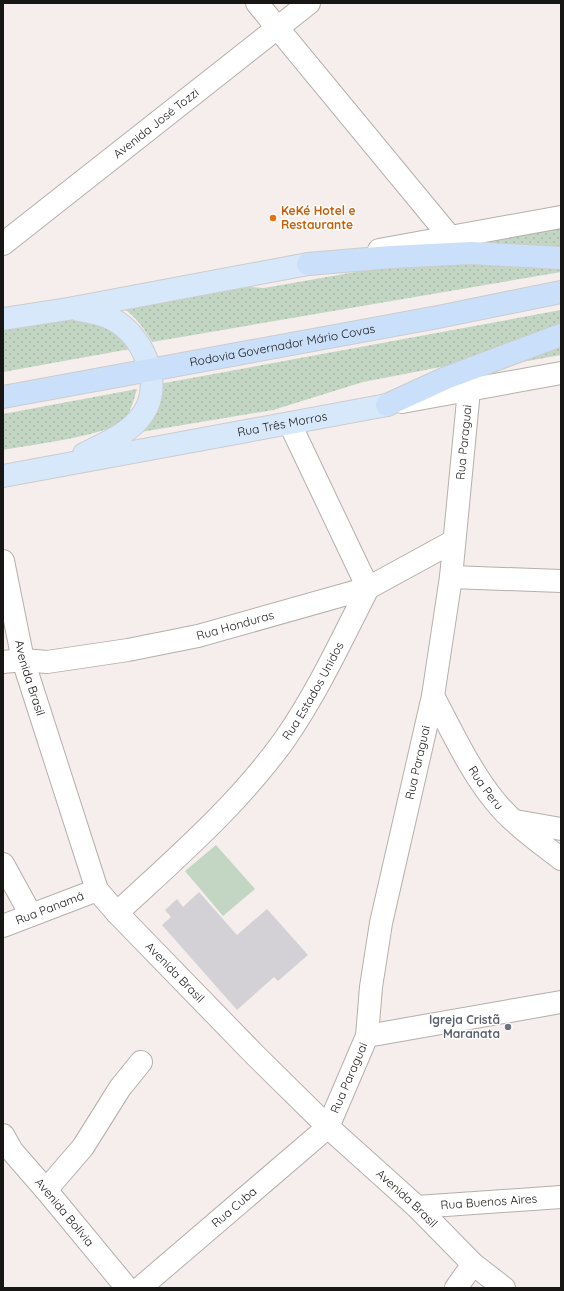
<svg xmlns="http://www.w3.org/2000/svg" width="564" height="1291" font-family="Quicksand,sans-serif">
<style>
.grass{fill:url(#grass-dots)}
.garden{fill:#c2d6c3}
.building{fill:#d3d1d6}
.lines{fill:none;stroke-linecap:round;stroke-linejoin:round}
.minor-casing{stroke:#b5afac;stroke-width:24}
.tertiary-casing{stroke:#b5afac;stroke-width:24}
.secondary-casing{stroke:#b5afac;stroke-width:24}
.primary-casing{stroke:#ccc;stroke-width:24}
.trunk-casing{stroke:#ccc;stroke-width:24}
.minor{stroke:#fff;stroke-width:22}
.tertiary{stroke:#fff;stroke-width:22}
.secondary{stroke:#fff;stroke-width:22}
.primary{stroke:#d7e8fb;stroke-width:22}
.trunk{stroke:#cae0fa;stroke-width:22}
.food-dot{fill:#e8710a;stroke:#fff;stroke-width:1.5}
.worship-dot{fill:#6b7280;stroke:#fff;stroke-width:1.5}
.labels{text-anchor:middle;stroke-width:3;stroke-linejoin:round;paint-order:stroke}
.street-label{font-size:12px;fill:#181615;stroke:#fff}
.food-label{font-size:12px;font-weight:bold;fill:#c56008;stroke:#fff;text-anchor:start}
.worship-label{font-size:12px;font-weight:bold;fill:#5b616d;stroke:#fff;text-anchor:end}
</style>
<defs>
<pattern id="grass-dots" width="8" height="8" patternUnits="userSpaceOnUse"><rect width="8" height="8" fill="#c2d6c3"/><path d="M2 2h.1M6 6h.1" fill="none" stroke="#a6b7a7" stroke-width="1.8" stroke-linecap="round"/></pattern>
</defs>
<rect width="100%" height="100%" fill="#f5eeec"/>
<!-- grass -->
<g class="grass">
<polygon points="561,223 561,249 448,244"/>
<path d="M407 263 561 264V272L152 342C143 326 134 315 119 305L235 286 264 288Z"/>
<polygon points="561,310 561,325 456,364 363,382 273,410 141,432 159,384"/>
<polygon points="69,314 106,322 130,349 3,372 3,326"/>
<polygon points="561,343 561,355 499,366"/>
<path d="M137 389C134 399 131 412 124 420 107 436 29 445 3 450V414Z"/>
</g>
<!-- garden -->
<polygon class="garden" points="216,845 255,889 223,916 185,871"/>
<!-- building -->
<polygon class="building" points="199,892 237,935 267,909 308,955 278,981 274,977 237,1010 162,925 171,917 165,910 177,899 183,907"/>
<g class="lines">
<defs>
<g id="minor">
<polyline points="257,3 450,237"/>
<polyline points="290,424 368,588"/>
<path id="s1" d="M3 561 23 660 97 890 117 913 254 1054 328 1127 417 1207 473 1264 504 1288"/>
<polyline points="451,577 561,581"/>
<path id="s2" d="M3 662 23 660 47 662 128 650 198 636 368 588 454 541"/>
<path id="s3" d="M433 696C452 731 469 769 494 800 512 823 538 841 561 859"/>
<polyline points="515,821 561,829"/>
<polyline points="3,864 31,915"/>
<path id="s4" d="M117 913C176 858 238 805 285 739 318 691 342 639 368 588"/>
<path id="s5" d="M3 926 97 890"/>
<polyline points="367,1036 561,1002"/>
<path id="s6" d="M3 1135 12 1151 46 1190 127 1288"/>
<polyline points="46,1190 83,1147 120,1088 141,1062"/>
<path id="s7" d="M417 1207 561 1197"/>
<path id="s8" d="M140 1288 328 1127 367 1036 371 987 381 923 433 696 451 577 469 390"/>
<polyline points="456,1288 473,1264"/>
</g>
<g id="tertiary">
<path id="s9" d="M3 244 309 3"/>
</g>
<g id="secondary">
<polyline points="379,250 561,217"/>
<polyline points="402,402 561,373"/>
</g>
<g id="primary">
<path d="M79 310C91 312 103 314 114 320 141 335 161 377 147 407 136 431 106 443 84 454"/>
<polyline points="3,319 68,309 308,264"/>
<path id="s10" d="M3 476 387 405"/>
</g>
<g id="trunk">
<polyline points="308,264 391,257 471,253 561,258"/>
<path id="s11" d="M3 397 438 317 561 292"/>
<polyline points="387,405 446,378 561,335"/>
</g>
</defs>
<!-- minor casing -->
<use href="#minor" class="minor-casing"/>
<!-- tertiary casing -->
<use href="#tertiary" class="tertiary-casing"/>
<!-- secondary casing -->
<use href="#secondary" class="secondary-casing"/>
<!-- primary casing -->
<use href="#primary" class="primary-casing"/>
<!-- trunk casing -->
<use href="#trunk" class="trunk-casing"/>
<!-- minor -->
<use href="#minor" class="minor"/>
<!-- tertiary -->
<use href="#tertiary" class="tertiary"/>
<!-- secondary -->
<use href="#secondary" class="secondary"/>
<!-- primary -->
<use href="#primary" class="primary"/>
<!-- trunk -->
<use href="#trunk" class="trunk"/>
</g>
<!-- markers -->
<circle class="food-dot" cx="273" cy="218" r="4"/>
<circle class="worship-dot" cx="508" cy="1027" r="4"/>
<g class="labels">
<!-- street labels -->
<g class="street-label">
<text dy="4" stroke="none"><textPath href="#s9" startOffset="195">Avenida José Tozzi</textPath></text>
<text dy="4" stroke="none"><textPath href="#s11" startOffset="284">Rodovia Governador Mário Covas</textPath></text>
<text dy="4" stroke="none"><textPath href="#s10" startOffset="284">Rua Três Morros</textPath></text>
<text dy="4" stroke="none"><textPath href="#s8" startOffset="949">Rua Paraguai</textPath></text>
<text dy="4" stroke="none"><textPath href="#s2" startOffset="236">Rua Honduras</textPath></text>
<text dy="4" stroke="none"><textPath href="#s1" startOffset="120">Avenida Brasil</textPath></text>
<text dy="4" stroke="none"><textPath href="#s4" startOffset="298">Rua Estados Unidos</textPath></text>
<text dy="4" stroke="none"><textPath href="#s8" startOffset="625">Rua Paraguai</textPath></text>
<text dy="4" stroke="none"><textPath href="#s3" startOffset="106">Rua Peru</textPath></text>
<text dy="4" stroke="none"><textPath href="#s5" startOffset="50">Rua Panamá</textPath></text>
<text dy="4" stroke="none"><textPath href="#s1" startOffset="456">Avenida Brasil</textPath></text>
<text dy="4" stroke="none"><textPath href="#s8" startOffset="301">Rua Paraguai</textPath></text>
<text dy="4" stroke="none"><textPath href="#s1" startOffset="780">Avenida Brasil</textPath></text>
<text dy="4" stroke="none"><textPath href="#s7" startOffset="72">Rua Buenos Aires</textPath></text>
<text dy="4" stroke="none"><textPath href="#s8" startOffset="124">Rua Cuba</textPath></text>
<text dy="4" stroke="none"><textPath href="#s6" startOffset="99">Avenida Bolívia</textPath></text>
</g>
<!-- food labels -->
<g class="food-label">
<text x="281" y="215">KeKé Hotel e<tspan x="281" dy="14">Restaurante</tspan></text>
</g>
<!-- worship labels -->
<g class="worship-label">
<text x="500" y="1024">Igreja Cristã<tspan x="500" dy="14">Maranata</tspan></text>
</g>
</g>
<!-- border -->
<rect width="564" height="1291" fill="none" stroke="#181615" stroke-width="8"/>
</svg>
